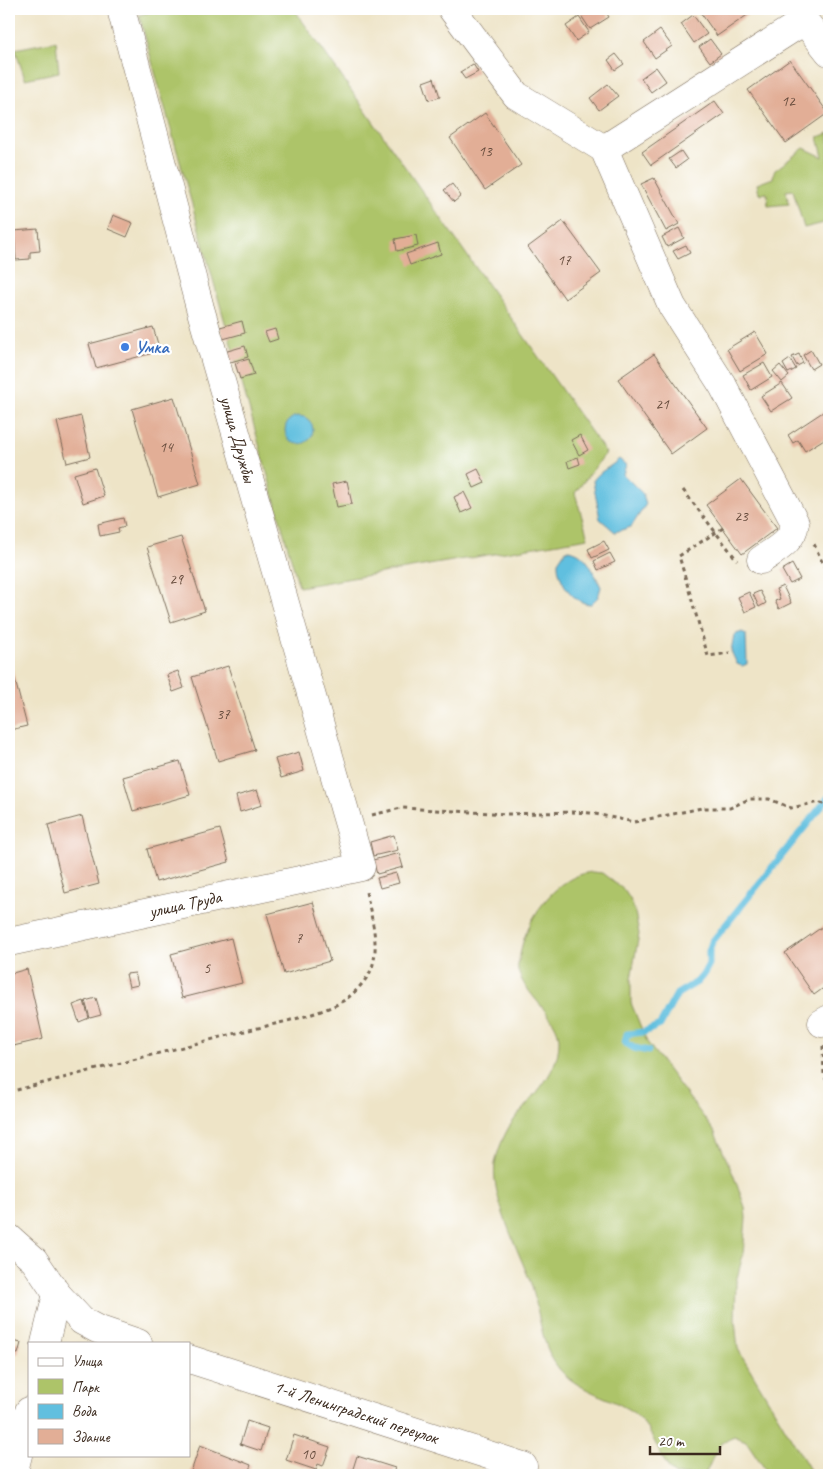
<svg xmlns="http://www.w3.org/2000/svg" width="838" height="1484" font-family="Caveat,sans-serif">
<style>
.green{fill:#adc469;stroke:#747744}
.water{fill:#61bfdf;stroke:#4e747e}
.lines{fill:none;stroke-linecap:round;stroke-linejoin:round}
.stream{stroke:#61bfdf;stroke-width:7}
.building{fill:#e2ae96}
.minor-casing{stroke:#7a6b59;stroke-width:29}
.path{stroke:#7a6b59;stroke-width:3;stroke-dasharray:4 4;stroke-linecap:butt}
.minor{stroke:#fff;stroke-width:28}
.shop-dot{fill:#3f7fe0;stroke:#fff;stroke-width:2}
.labels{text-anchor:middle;stroke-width:4.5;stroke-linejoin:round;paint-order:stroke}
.number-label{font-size:15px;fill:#654b3c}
.shop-label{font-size:18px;font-weight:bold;fill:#366cbe;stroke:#fff;text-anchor:start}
.street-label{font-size:18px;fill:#3b2a1e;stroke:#fff}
</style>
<rect width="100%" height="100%" fill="#fff"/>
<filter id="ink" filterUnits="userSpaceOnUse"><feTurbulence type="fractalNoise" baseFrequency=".02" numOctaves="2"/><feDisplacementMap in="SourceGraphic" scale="10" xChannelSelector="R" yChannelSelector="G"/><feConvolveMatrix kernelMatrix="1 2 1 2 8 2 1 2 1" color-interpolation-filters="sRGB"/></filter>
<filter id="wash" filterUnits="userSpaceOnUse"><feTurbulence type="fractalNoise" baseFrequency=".0096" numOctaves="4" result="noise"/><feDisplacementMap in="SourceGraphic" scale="20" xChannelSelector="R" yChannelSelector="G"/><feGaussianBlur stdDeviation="1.12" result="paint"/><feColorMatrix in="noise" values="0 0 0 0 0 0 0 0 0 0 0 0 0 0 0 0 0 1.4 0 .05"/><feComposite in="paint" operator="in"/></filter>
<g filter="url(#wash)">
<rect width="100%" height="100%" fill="#eee4c7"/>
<!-- green -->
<g class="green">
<polygon points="161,9 294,9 606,453 575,493 588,538 299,587 139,15"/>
<polygon points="56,41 59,72 25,79 15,49"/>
<polygon points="829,133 828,222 804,228 793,190 786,191 789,204 768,206 767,193 759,194 757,184 773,178 774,171 804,148 823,157 818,137"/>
<path d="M592 872 602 873 624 890 630 899 635 912 639 934 631 979V1003L647 1042 714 1131 733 1174 745 1207 746 1218 743 1255 736 1282 735 1321 738 1349 813 1475H769L746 1441 734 1436 722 1442 704 1475H675C659 1461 655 1430 634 1413 610 1396 575 1391 557 1366 540 1343 540 1311 531 1284 520 1253 487 1191 496 1159 499 1148 503 1137 509 1127 527 1100 559 1077 559 1041 560 1017 523 994 518 970 517 966 519 959 520 955 525 921 555 876 592 872Z"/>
</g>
<!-- water -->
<g class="water">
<circle cx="299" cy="430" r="14"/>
<path d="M619 459 626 465 623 474 643 494 646 504 631 527 615 532 600 519 593 481C600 470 610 468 619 459Z"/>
<path d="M566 550C586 550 593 571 601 587L598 597 591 604C572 604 557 578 558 562Z"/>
<polygon points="742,632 746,634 747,664 742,666 737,664 731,651 734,635"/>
</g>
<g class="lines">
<!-- stream -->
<polyline class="stream" points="648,1051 634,1048 625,1043 627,1034 644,1032 660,1025 677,994 697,982 703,975 709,964 709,951 712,942 829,797"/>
</g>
<g id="blocks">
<!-- building -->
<g class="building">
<polygon points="589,9 604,9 609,17 590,29 580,14"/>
<polygon points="698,9 756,9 717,36"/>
<polygon points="693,15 707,34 694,43 681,24"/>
<polygon points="579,17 589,32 576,41 566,26"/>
<polygon points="660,30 672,46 655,58 644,42"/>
<polygon points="710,39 721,54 710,62 699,47"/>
<polygon points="616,54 624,64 615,70 608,60"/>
<polygon points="790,60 828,113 786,143 748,90"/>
<polygon points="473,64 478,72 465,79 460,72"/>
<polygon points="656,67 666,81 651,92 641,78"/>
<polygon points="9,74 11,74 15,95 9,96"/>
<polygon points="434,78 440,97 429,100 423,82"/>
<polygon points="608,84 618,96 599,110 590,98"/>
<polygon points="715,101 724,114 651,165 642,152"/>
<polygon points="485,113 521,165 485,190 450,138"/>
<polygon points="681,151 687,160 676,168 669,159"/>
<polygon points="654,178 679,224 666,231 641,184"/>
<polygon points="452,184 461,196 454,202 444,190"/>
<polygon points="113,215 133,223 127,237 108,229"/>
<polygon points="563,221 601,273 565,299 528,247"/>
<polygon points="679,228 684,238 667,247 662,237"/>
<polygon points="38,229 40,251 30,252 30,259 16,260 14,231"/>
<polygon points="416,235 418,246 397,251 395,239"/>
<polygon points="438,243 441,254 410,265 406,254"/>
<polygon points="686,245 690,253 678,259 673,251"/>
<polygon points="242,321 245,333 223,339 220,327"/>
<polygon points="153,327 160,351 96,368 89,344"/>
<polygon points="275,329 278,339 269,342 265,332"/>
<polygon points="755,332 768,354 740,371 727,349"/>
<polygon points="245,346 248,357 227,363 224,352"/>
<polygon points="811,350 819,364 811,369 803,355"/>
<polygon points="654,354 707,428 671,454 618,379"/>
<polygon points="799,354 803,363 797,366 792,357"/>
<polygon points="249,359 254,375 240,379 235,363"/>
<polygon points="790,359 796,369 788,373 783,364"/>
<polygon points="764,363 772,377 751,390 743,375"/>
<polygon points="780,365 789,376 782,382 773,371"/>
<polygon points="782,383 792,398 771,411 761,396"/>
<polygon points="174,397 200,484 158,497 132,409"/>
<polygon points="829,408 829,436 805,451 798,440 793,443 788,435"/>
<polygon points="81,416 90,457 67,463 57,422"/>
<polygon points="580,435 588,450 579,455 571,440"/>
<polygon points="578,457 580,464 569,468 567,461"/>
<polygon points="95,468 104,496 83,503 74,474"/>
<polygon points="478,469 485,483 474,488 468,474"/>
<polygon points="741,479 777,528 742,554 706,505"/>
<polygon points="347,481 352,504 337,507 332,484"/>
<polygon points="464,492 472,508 461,513 454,497"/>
<polygon points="123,518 125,526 118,528 119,532 100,536 98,524"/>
<polygon points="181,537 205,611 171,622 147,547"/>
<polygon points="604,541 609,550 592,558 588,549"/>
<polygon points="610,553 615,562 598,570 594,561"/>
<polygon points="792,564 800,579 790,584 782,570"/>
<polygon points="783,586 791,603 779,609 775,601 780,599 776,589"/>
<polygon points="760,591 766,603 759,607 753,594"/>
<polygon points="749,592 756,607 745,612 738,597"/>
<polygon points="9,657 27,726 10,730 9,727"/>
<polygon points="228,666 255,750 218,761 192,677"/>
<polygon points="178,671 184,688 173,692 167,675"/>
<polygon points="299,752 304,771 281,778 275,759"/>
<polygon points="180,761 190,795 133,811 123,777"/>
<polygon points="257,790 262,805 240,812 236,796"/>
<polygon points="82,816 99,884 65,893 48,825"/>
<polygon points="220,829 229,862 156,882 147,849"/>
<polygon points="394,835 398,850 373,856 370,842"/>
<polygon points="399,853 403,867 377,874 373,860"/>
<polygon points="396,873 399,883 380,888 377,878"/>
<polygon points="313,902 330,961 284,974 267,914"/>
<polygon points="829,922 829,984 814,995 785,953"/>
<polygon points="231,938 242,983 182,998 171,954"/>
<polygon points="27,969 43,1039 9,1047 9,974"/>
<polygon points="135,973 138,985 129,987 126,974"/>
<polygon points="96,998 101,1015 90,1018 85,1001"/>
<polygon points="84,1001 89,1018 79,1022 73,1005"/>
<polygon points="9,1340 21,1343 18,1354 9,1352"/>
<polygon points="247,1421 268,1428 261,1451 240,1444"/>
<polygon points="294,1435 330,1447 323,1466 318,1464 316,1470 286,1460"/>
<polygon points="200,1445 251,1465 247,1475 190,1475"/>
<polygon points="357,1456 395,1468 392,1475 351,1475"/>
</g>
</g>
</g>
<g filter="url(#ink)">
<use href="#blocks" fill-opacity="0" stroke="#7a6b59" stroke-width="1"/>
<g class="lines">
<defs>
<g id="minor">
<path d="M452 9 516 95 604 149 672 306 723 386 795 523C793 542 775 550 761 560"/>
<polyline points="795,9 829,52"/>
<polyline points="604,149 804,21"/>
<polyline points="9,942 361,867 200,308 121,9"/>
<polyline points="822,1023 829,1019"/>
<polyline points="9,1238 34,1260 57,1294 82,1321 97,1329 138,1343"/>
<polyline points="45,1343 57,1294"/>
<polyline points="189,1359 523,1466"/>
<polyline points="13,1475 29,1411"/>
</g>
</defs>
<!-- minor casing -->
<use href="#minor" class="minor-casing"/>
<!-- path -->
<g class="path">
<polyline points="683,490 737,560"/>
<polyline points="723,528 679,556 708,656 730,653"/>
<polyline points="814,544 829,577"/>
<polyline points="372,815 401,808 508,814 572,812 590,813 634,822 702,808 730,808 749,799 769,799 791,808 819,802 829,807"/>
<polyline points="823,1046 824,1076 829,1084"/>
<path d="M9 1092C86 1072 163 1052 241 1032 269 1025 318 1016 343 1001 353 995 363 984 369 974 382 951 371 916 366 892"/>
</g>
<!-- minor -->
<use href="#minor" class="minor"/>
</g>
</g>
<!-- markers -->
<circle class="shop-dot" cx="125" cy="347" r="5"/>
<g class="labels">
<!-- number labels -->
<g class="number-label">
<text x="788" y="106">12</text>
<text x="485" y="156">13</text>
<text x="564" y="265">17</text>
<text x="662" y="409">21</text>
<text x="166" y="452">14</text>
<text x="741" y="521">23</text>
<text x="176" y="584">29</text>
<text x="223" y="719">37</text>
<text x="299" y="943">7</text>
<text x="207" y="973">5</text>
<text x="308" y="1459">10</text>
</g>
<!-- shop labels -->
<g class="shop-label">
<text x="135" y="353">Умка</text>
</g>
<!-- street labels -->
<g class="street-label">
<text transform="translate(238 439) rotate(74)" y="6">улица Дружбы</text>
<text transform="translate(185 904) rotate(-12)" y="6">улица Труда</text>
<text transform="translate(356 1412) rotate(18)" y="6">1-й Ленинградский переулок</text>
</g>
</g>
<!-- margin -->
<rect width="838" height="1484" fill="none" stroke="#fff" stroke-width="30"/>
<!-- legend -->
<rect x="28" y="1342" width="162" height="115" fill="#ffffff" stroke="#b1aaa5"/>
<rect x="38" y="1358" width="25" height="8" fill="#ffffff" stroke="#b1aaa5"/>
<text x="72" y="1366" font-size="15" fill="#3b2a1e">Улица</text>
<rect x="38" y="1379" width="25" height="15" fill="#adc469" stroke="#b1aaa5"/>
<text x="72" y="1392" font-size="15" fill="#3b2a1e">Парк</text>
<rect x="38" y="1404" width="25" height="15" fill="#61bfdf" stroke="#b1aaa5"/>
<text x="72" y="1416" font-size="15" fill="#3b2a1e">Вода</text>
<rect x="38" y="1429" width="25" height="15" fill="#e2ae96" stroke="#b1aaa5"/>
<text x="72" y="1442" font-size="15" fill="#3b2a1e">Здание</text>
<!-- scale -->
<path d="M650 1446v8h70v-8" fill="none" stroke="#3b2a1e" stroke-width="2.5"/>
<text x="658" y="1446" font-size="15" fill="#3b2a1e" stroke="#ffffff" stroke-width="4" paint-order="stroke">20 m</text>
</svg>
